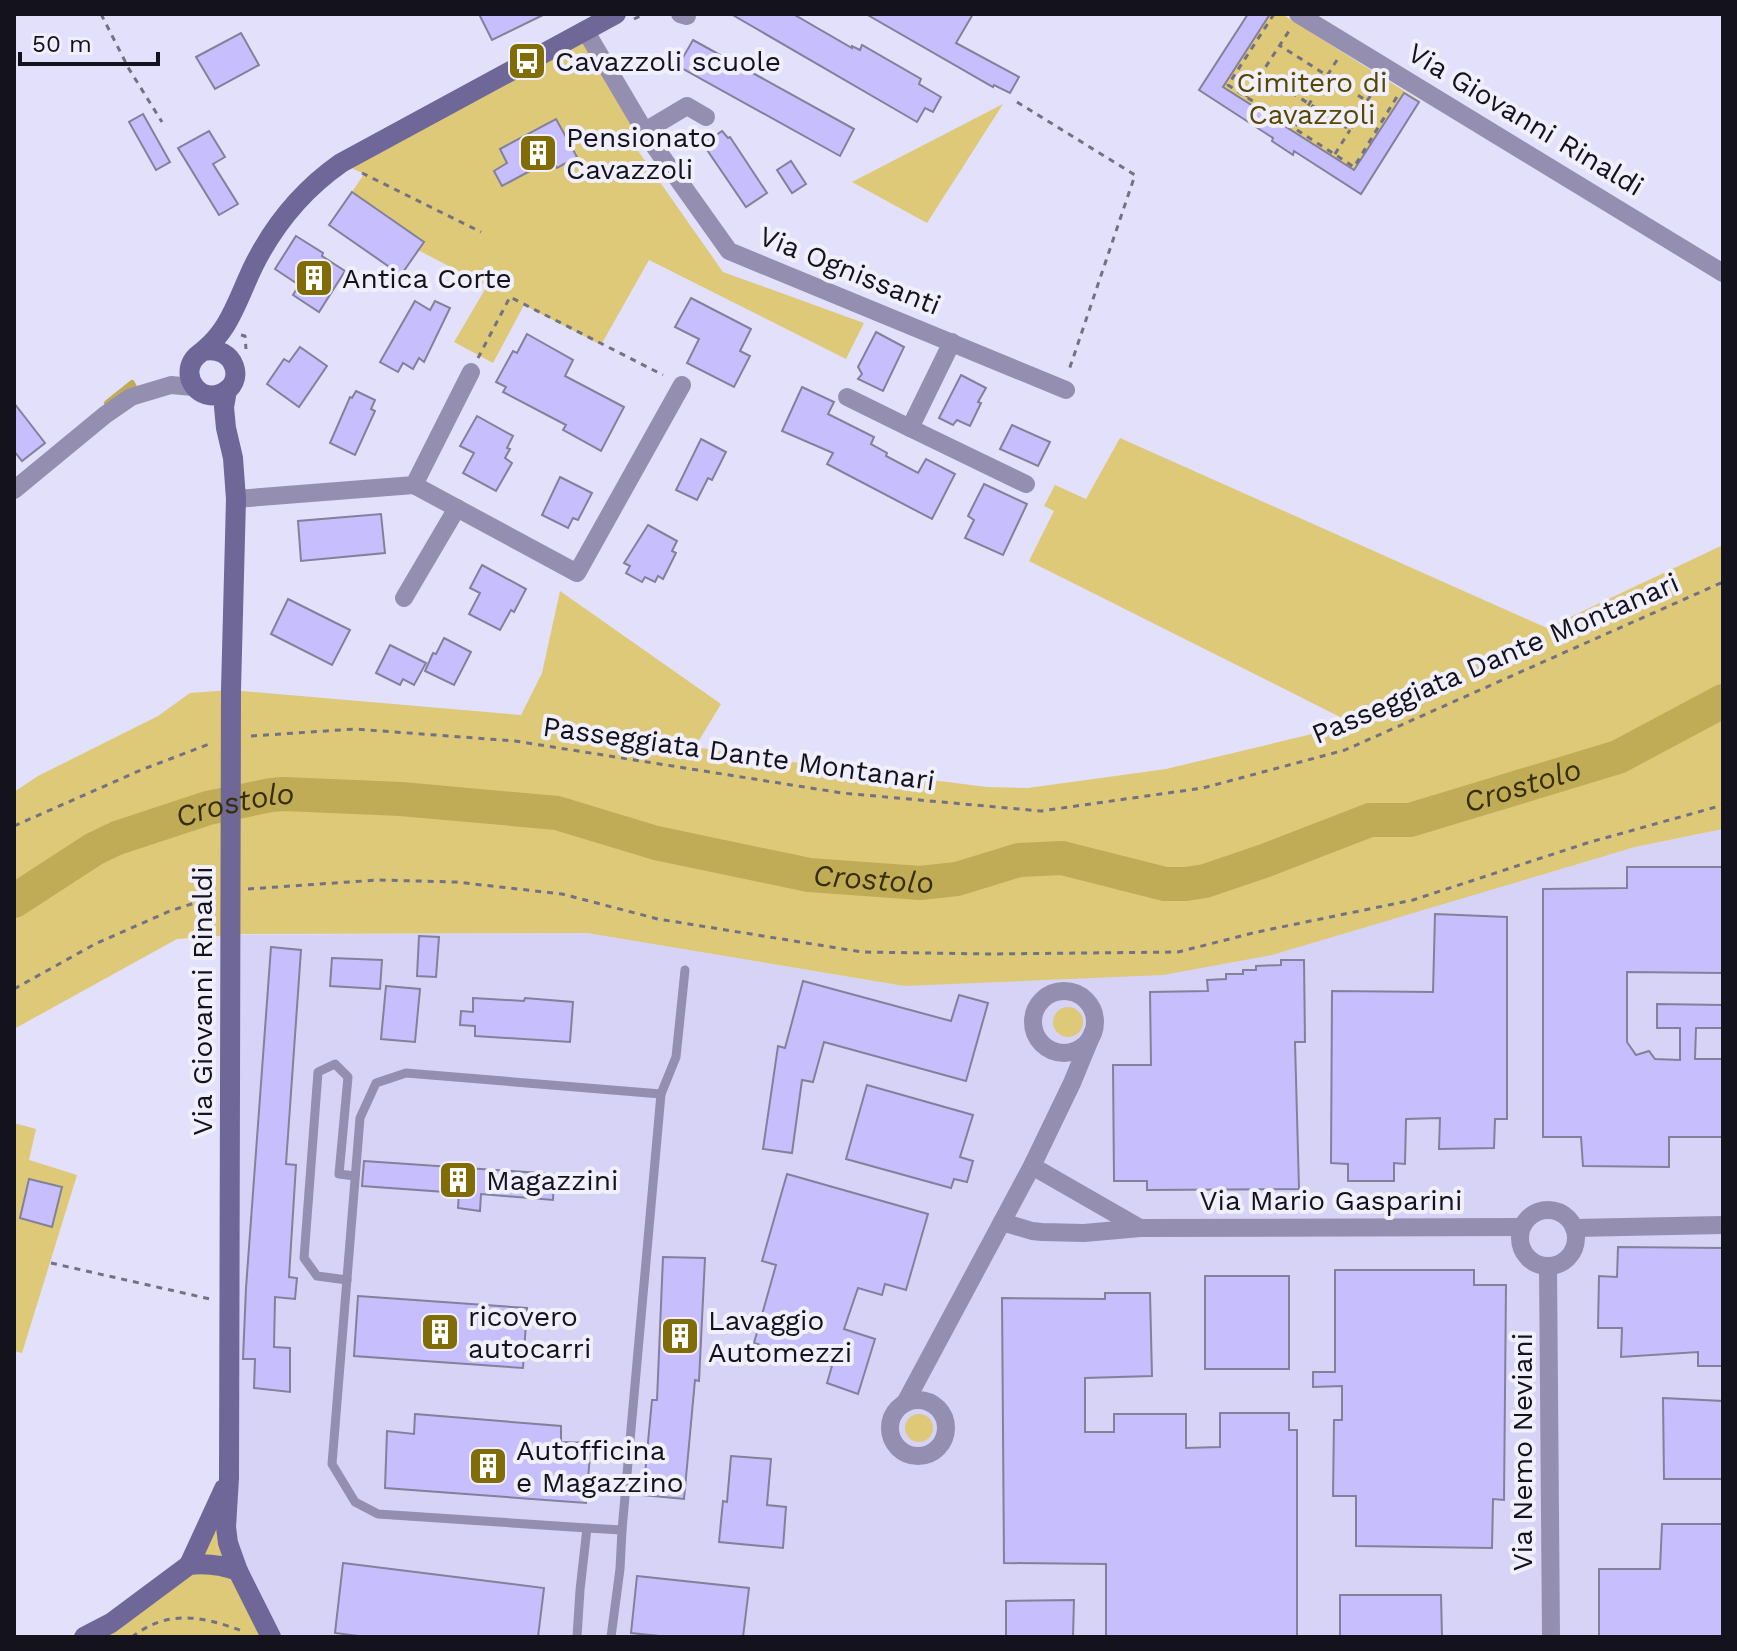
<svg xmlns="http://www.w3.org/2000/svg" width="1737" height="1651" font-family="'Work Sans',sans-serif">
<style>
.built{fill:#d7d3f6}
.green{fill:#ddc978}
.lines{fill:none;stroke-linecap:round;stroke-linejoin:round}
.stream{stroke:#c0ac56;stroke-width:6}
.river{stroke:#c0ac56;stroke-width:34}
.building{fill:#c7befd;stroke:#83809a;stroke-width:2}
.path{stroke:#747183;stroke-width:3;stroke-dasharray:6 6;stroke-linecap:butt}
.lane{stroke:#948fb1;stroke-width:9}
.street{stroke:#948fb1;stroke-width:18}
.secondary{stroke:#6e6797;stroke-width:20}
.labels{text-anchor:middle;stroke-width:8;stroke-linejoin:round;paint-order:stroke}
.poi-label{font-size:28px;fill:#14121c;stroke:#f0effb;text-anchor:start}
.park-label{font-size:28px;fill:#564800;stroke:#f0effb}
.street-label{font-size:28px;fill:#14121c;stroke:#f0effb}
.water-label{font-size:30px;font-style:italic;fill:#372e07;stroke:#f0effb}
</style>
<rect width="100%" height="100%" fill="#e3e0fc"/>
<!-- built -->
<polygon class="built" points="1723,829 1723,1637 271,1637 238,1571 229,1407 231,935 587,933 904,986 1635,847"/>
<!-- green -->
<g class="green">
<polygon points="1248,14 1282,14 1420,101 1361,194 1295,152 1293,155 1272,141 1273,138 1199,90"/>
<polygon points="585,30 650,140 636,148 723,272 864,323 846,359 649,260 601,345 524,305 493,363 454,342 487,286 418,250 423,241 352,192 364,174 341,163"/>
<polygon points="1003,104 927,223 852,182"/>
<polygon points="1120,438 1547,628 1723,545 1723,829 1635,847 1272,955 1163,975 904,986 587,933 244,934 177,939 14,1029 14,792 38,776 158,716 190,693 231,690 521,715 542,673 560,591 721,704 695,747 819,766 987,787 1028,788 1166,769 1354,724 1029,561 1054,511 1044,506 1055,485 1086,499"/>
<circle cx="1068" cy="1022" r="15"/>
<polygon points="14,1123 36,1129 29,1160 77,1175 22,1353 14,1351"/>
<circle cx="919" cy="1428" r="14"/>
<polygon points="229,1478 226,1527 271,1637 84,1637 189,1565"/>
</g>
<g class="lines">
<!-- stream -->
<polyline class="stream" points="107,403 132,383 134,387"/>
<!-- river -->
<path class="river" id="s1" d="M14 901 94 849 117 838 208 808 271 795 284 794 401 799 557 813 656 843 809 875 920 883 957 879 1019 860 1062 858 1165 884H1186L1205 881 1264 861 1370 820H1410L1618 757 1723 701"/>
</g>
<!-- building -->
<g class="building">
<polygon points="479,14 545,14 492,40"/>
<polygon points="731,14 793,14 852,48 852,46 860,50 862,45 921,79 919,84 941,97 933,112 925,108 917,122"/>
<polygon points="866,14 973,14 956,43 1019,77 1010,93 994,85 993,87"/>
<polygon points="1248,14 1270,14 1223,87 1354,170 1404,93 1419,102 1361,194 1294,151 1293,155 1272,141 1273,138 1199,90"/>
<polygon points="241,33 259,65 215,89 196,57"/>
<polygon points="693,40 854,129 840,156 678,66"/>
<polygon points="143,114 170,162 156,170 129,122"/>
<polygon points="556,119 577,157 557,168 552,159 502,186 494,171 507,163 500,149"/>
<polygon points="209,131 225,157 213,164 238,204 219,215 178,148"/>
<polygon points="722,131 728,138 730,137 767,193 746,207 703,144"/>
<polygon points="791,161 806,184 792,193 777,170"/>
<polygon points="352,192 424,242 401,275 329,225"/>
<polygon points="296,236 323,253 322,256 345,271 319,312 293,295 299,285 275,269"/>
<polygon points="691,298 751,329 740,351 750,356 734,387 687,363 699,339 675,327"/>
<polygon points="415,301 430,310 435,301 450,308 424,362 419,358 413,369 403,363 398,372 380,362"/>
<polygon points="876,332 904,347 883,391 858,379 862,374 858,367"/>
<polygon points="527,334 573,360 565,376 624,407 601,451 563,430 566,425 503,392 506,387 496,382 513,351 517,353"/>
<polygon points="300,347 327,366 299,407 267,384 284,359 289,362"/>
<polygon points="961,375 986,388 978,402 981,403 970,426 957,420 953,425 939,418"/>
<polygon points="802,387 834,402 828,414 874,437 871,444 887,453 886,456 918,473 926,459 955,474 932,519 827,464 833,453 782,431"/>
<polygon points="356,391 375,400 371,409 375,411 355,455 330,443 350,397 352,398"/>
<polygon points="14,403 45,443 22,461 14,451"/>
<polygon points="477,416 513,436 507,448 510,449 505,458 512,463 496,491 463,473 474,453 460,446"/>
<polygon points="1012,425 1050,442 1038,466 1000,449"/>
<polygon points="701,439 726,452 712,480 708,478 697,500 676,490"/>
<polygon points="560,477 592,493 578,520 573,518 568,528 542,515"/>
<polygon points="984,484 1027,504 1003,555 965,538 974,520 968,516"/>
<polygon points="381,514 385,553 301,561 298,521"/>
<polygon points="648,525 677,541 672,551 676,553 663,579 658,576 655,582 645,577 642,582 626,573 630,566 624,563"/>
<polygon points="482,565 526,589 514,612 511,610 500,630 469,614 480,593 470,588"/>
<polygon points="288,599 350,630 332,665 271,634"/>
<polygon points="444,638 471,652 454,685 425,671 433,653 436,654"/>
<polygon points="390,645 426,663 414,685 403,679 400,685 376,673"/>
<polygon points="1627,867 1723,867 1723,973 1627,972 1627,1042 1636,1055 1649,1051 1655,1059 1680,1060 1680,1028 1657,1028 1657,1004 1723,1005 1723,1028 1696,1028 1695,1059 1723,1059 1723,1137 1669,1137 1669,1167 1583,1166 1581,1137 1543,1137 1543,889 1627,888"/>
<polygon points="1435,914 1507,917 1507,1119 1495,1119 1494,1148 1439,1149 1440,1118 1406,1119 1405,1164 1394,1163 1394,1181 1348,1181 1348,1164 1331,1163 1332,991 1433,992"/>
<polygon points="419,936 439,937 436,977 417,976"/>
<polygon points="271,947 301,950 286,1164 296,1165 289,1277 297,1278 295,1299 275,1297 274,1347 290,1348 290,1392 254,1388 255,1359 243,1359 246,1288"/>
<polygon points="332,958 382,960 380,989 330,986"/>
<polygon points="1281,960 1304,960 1305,1042 1295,1042 1299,1189 1147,1190 1147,1181 1114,1181 1113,1065 1151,1065 1150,992 1208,991 1207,980 1226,979 1226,974 1243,974 1243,970 1256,970 1256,966 1281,965"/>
<polygon points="803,981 951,1021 959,995 988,1003 966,1081 824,1042 813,1082 802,1080 792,1153 763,1149 778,1046 785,1048"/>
<polygon points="386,986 420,989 415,1042 381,1039"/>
<polygon points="473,998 524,1001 525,998 573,1002 570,1042 475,1036 475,1026 460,1025 461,1011 473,1012"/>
<polygon points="867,1085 973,1115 960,1157 973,1161 967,1182 954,1179 951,1188 846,1159"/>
<polygon points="364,1161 554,1174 553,1200 481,1194 480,1211 458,1208 459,1193 362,1186"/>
<polygon points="787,1174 928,1214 906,1290 885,1284 882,1295 858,1288 844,1329 875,1339 858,1394 827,1383 832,1366 754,1343 776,1265 762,1261"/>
<polygon points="29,1179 62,1187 52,1227 20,1218"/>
<polygon points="1618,1247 1723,1248 1723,1366 1698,1366 1698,1352 1621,1357 1622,1328 1598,1328 1599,1276 1617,1277"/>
<polygon points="663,1257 705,1258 699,1381 695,1380 684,1499 643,1495 652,1400 657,1400"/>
<polygon points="1335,1270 1474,1270 1474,1285 1506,1285 1504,1500 1493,1499 1492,1548 1356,1546 1356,1496 1333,1496 1334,1420 1342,1420 1342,1386 1313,1387 1313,1372 1335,1372"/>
<rect x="1205" y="1276" width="84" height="93"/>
<polygon points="1105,1293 1150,1293 1152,1376 1085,1378 1085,1432 1114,1432 1114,1414 1186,1414 1186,1448 1220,1447 1220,1413 1289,1413 1289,1430 1297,1430 1297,1637 1106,1636 1106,1564 1004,1563 1002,1298 1105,1299"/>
<polygon points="358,1296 527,1308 523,1368 354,1356"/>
<polygon points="1663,1398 1723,1401 1723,1479 1664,1479"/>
<polygon points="415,1414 561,1426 561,1442 591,1443 586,1503 385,1488 387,1431 414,1434"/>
<polygon points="731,1456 771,1459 767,1505 786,1507 783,1548 719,1542 723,1501 727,1502"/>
<polygon points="1662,1524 1723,1524 1723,1637 1599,1637 1599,1569 1660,1569"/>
<polygon points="343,1563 544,1588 538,1637 366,1637 335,1633"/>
<polygon points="637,1576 749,1588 743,1637 669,1637 631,1633"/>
<polygon points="1340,1595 1441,1595 1442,1637 1340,1637"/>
<polygon points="1074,1600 1073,1637 1006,1637 1006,1601"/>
</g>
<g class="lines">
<!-- path -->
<g class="path">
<polyline points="101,14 129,69 162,122"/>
<polyline points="1274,14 1228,85 1294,128"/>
<polyline points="634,19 644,14"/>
<polyline points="1337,60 1294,128 1354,167 1398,95"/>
<polyline points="1261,73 1350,130 1367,101 1279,45"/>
<polyline points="1246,97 1289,31"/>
<polyline points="1367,101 1378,84"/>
<polyline points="1017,102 1135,175 1068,373"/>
<polyline points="1335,154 1350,130"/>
<polyline points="362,173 481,232"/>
<polyline points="241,335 245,336 246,349"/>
<polyline points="478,358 510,297 663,375"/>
<polyline points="251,736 355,729 515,741 842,793 1041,811 1203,788 1345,750 1723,582"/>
<polyline points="14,826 141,770 212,743"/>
<polyline points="248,889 378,880 456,882 562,894 658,919 862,952 990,954 1178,952 1257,932 1413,900 1587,843 1723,805"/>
<polyline points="14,989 95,944 170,911 210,898"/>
<polyline points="51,1263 210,1299"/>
<path d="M132 1637C169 1608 205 1617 245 1632"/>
</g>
<!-- lane -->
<g class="lane">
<polyline points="347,1280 317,1276 304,1258 318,1072 335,1064 348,1077 339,1174 355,1176"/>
<polyline points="587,1528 378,1514 355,1502 332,1464 360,1118 376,1083 406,1073 661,1094"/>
<polyline points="622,1530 661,1094 676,1057 685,970"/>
<polyline points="577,1637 580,1590 587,1528 622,1530 620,1569 611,1637"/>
</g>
<!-- street -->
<g class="street">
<polyline points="680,14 687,16"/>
<polyline points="1298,14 1723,273"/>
<polyline points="585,30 650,140 729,251 1066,390"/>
<polyline points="645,131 687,106 706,117"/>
<polyline points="952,342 910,428 1026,484"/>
<polyline points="847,397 910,428"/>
<polyline points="414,485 577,573 682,385"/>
<polyline points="14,490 105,415 131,397 171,385 193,387"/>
<polyline points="236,499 414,485 471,372"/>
<polyline points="404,598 457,508"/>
<circle cx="1064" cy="1022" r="31"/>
<polyline points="1032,1166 1140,1228"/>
<circle cx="1548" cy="1238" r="28"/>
<polyline points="1002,1222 1032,1231 1042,1232 1084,1233 1140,1228 1522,1227"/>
<polyline points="1574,1228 1723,1225"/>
<polyline points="1548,1266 1551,1637"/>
<circle cx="918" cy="1428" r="28"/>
<polyline points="905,1403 1032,1166 1072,1083 1093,1032"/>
</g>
<!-- secondary -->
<g class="secondary">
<path d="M203 351C235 344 248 384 220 394 200 401 183 380 192 362 195 356 200 354 205 349 212 343 220 334 225 326 237 307 244 285 254 265 274 225 304 189 341 163L616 14"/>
<polyline points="227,390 224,407 226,428 233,458 236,499 231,690 229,1478 226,1527 228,1543 238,1571"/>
<polyline points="189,1565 224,1489"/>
<path d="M84 1637 111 1623 189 1565C206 1563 222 1565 238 1571L271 1637"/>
</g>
</g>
<!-- icons -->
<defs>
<symbol id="bus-square" viewBox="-11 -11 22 22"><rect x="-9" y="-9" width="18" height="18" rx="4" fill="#806d08" stroke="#f0effb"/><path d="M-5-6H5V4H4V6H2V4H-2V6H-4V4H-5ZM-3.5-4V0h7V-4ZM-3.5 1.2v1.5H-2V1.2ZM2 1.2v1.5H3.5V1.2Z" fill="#fff"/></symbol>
<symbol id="building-square" viewBox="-11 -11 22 22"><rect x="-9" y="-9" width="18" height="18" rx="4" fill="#806d08" stroke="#f0effb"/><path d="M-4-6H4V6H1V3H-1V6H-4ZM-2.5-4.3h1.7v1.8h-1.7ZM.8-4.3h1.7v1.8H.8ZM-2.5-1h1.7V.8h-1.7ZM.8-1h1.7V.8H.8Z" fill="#fff"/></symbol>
</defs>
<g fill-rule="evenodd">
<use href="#bus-square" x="505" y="39" width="44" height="44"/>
<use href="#building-square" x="516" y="131" width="44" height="44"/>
<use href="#building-square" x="292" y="256" width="44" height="44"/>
<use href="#building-square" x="436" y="1158" width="44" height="44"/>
<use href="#building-square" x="418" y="1310" width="44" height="44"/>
<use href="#building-square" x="658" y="1314" width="44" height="44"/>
<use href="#building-square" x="466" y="1444" width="44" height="44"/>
</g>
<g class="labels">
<!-- poi labels -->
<g class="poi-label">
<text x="555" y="71">Cavazzoli scuole</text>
<text x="566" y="147">Pensionato<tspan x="566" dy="32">Cavazzoli</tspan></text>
<text x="342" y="288">Antica Corte</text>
<text x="486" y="1190">Magazzini</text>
<text x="468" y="1326">ricovero<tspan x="468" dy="32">autocarri</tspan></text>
<text x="708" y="1330">Lavaggio<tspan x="708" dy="32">Automezzi</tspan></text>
<text x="516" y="1460">Autofficina<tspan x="516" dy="32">e Magazzino</tspan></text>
</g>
<!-- park labels -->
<g class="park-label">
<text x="1312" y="92">Cimitero di<tspan x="1312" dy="32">Cavazzoli</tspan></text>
</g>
<!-- street labels -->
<g class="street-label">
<text transform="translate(1526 119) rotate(31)" y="10">Via Giovanni Rinaldi</text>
<text transform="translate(850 270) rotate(22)" y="10">Via Ognissanti</text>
<text transform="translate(1495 658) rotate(-23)" y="10">Passeggiata Dante Montanari</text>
<text transform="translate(739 753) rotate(8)" y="10">Passeggiata Dante Montanari</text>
<text transform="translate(202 1001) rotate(-90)" y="10">Via Giovanni Rinaldi</text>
<text x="1331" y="1210">Via Mario Gasparini</text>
<text transform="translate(1522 1452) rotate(-90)" y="10">Via Nemo Neviani</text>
</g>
<!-- water labels -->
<g class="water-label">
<text dy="10" stroke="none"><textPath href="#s1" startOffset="1564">Crostolo</textPath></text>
<text dy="10" stroke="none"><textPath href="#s1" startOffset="244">Crostolo</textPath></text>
<text dy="10" stroke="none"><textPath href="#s1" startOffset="892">Crostolo</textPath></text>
</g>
</g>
<!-- border -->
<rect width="1737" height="1651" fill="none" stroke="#14121c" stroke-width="32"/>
<!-- scale -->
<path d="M20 52v12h138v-12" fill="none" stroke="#14121c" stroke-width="4"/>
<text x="32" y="52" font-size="24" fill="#14121c" stroke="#f0effb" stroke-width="6" paint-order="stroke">50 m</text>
</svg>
